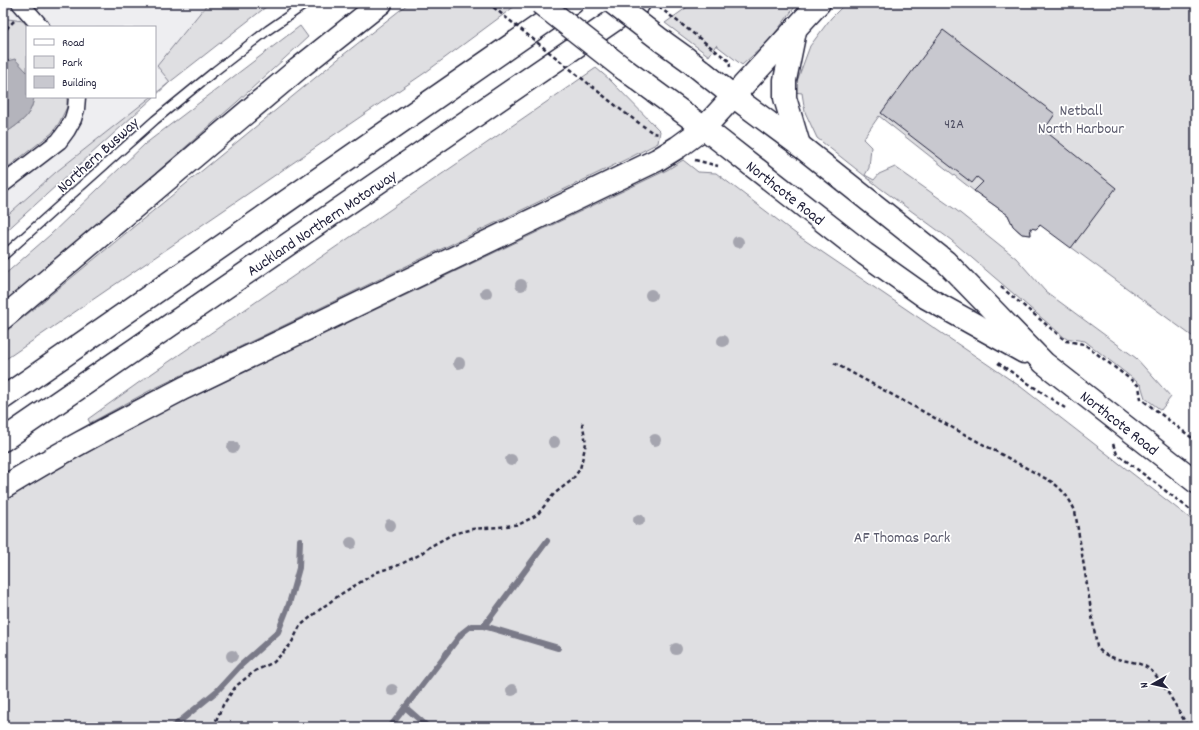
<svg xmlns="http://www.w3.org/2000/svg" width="1199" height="730" font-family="Dekko,sans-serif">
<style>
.built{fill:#eeeef1}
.green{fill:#dfdfe2;stroke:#80808e}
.water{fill:#b4b4bc;stroke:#7a7a88}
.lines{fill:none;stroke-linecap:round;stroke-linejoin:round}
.stream{stroke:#7a7a88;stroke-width:6}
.building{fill:#c8c8cf;stroke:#22223b}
.lane-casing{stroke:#22223b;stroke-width:11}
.street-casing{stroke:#22223b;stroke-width:19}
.secondary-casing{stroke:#22223b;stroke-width:25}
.highway-casing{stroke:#22223b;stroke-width:25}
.path{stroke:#22223b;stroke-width:2.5;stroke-dasharray:4 3;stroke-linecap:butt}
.lane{stroke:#fff;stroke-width:8}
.street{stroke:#fff;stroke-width:16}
.secondary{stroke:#fff;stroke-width:22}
.highway{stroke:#fff;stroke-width:22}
.secondary-bridge-casing{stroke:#22223b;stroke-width:25;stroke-linecap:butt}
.path-bridge{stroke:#22223b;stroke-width:2.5;stroke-dasharray:4 3;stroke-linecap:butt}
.secondary-bridge{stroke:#fff;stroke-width:22}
.tree{fill:#a5a5af}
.labels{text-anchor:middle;stroke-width:3.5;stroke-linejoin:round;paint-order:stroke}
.number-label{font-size:14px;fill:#4c4c60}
.park-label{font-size:16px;fill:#5b5b6d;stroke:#fff}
.street-label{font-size:16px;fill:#22223b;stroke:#fff}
</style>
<rect width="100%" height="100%" fill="#fff"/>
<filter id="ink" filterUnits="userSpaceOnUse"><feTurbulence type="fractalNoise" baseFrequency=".025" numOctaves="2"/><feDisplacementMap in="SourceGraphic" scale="8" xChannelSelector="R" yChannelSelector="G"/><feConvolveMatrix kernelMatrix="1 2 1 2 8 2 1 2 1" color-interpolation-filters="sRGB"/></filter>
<g filter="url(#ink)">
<!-- built -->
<polygon class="built" points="3,3 208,3 157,66 170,82 155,94 155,27 27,27 27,97 151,97 56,172 3,219"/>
<!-- green -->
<g class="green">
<polygon points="208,3 271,3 170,82 155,96 155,94 170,82 157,66"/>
<polygon points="409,3 511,3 515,6 426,72 3,361 3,334 343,55"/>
<polygon points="693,3 798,3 769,41 742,65 716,45 709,56 665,23"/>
<polygon points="846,3 1196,3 1196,339 1041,225 1036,229 1031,228 1031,235 1022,234 1018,231 1013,226 1008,215 974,191 879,116 863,139 871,147 869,168 865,175 874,180 879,174 895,167 956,210 1016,258 1045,291 1136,358 1171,397 1161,410 1145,398 1141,385 1085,341 1065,338 951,240 880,188 817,138 805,112 802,93 793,92 810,46 831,18"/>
<polygon points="3,17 8,19 23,21 28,27 27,27 27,72 15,60 3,62"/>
<polygon points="300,26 308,37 237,102 115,209 3,310 3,276 50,235 145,144"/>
<polygon points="596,68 609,79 660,131 658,143 633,156 149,391 90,423 88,419 141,381"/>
<path d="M34 97H67V107L59 123 52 133 3 171V135C19 123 31 118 34 97Z"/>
<polygon points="151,97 154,97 3,234 3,219 56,172"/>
<polygon points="683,160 698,172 716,173 800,237 1021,387 1196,523 1196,727 3,727 3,502 26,487 151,417 667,170"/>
</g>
<!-- water -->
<path class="water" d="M15 59 27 72V97H34C31 118 19 123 3 135V62Z"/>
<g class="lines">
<!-- stream -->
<g class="stream">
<polyline points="484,626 547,541"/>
<polyline points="405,707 428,727"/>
<polyline points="173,727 218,690 240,666 278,632 289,604 299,568 300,540"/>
<polyline points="390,727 462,633 471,626 484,626 558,648"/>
</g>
</g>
<!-- building -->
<polygon class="building" points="943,30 1055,114 1044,130 1116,188 1071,248 1040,225 1036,229 1030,228 1031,235 1022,234 1013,226 1008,215 974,191 983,182 977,177 972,183 881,113"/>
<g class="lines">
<defs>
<polyline id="lane" points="3,256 155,120 215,71 268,30 307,3"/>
<g id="street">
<polyline points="20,3 41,27"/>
<polyline points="3,184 59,141 67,130 73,119 76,109 77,97"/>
</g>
<g id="secondary">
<polyline points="662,41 687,59 733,96 799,145 945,261 1044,363 1196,482"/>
<polyline points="624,69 704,128 865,254 927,298 1024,352"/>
</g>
<g id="highway">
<polyline points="795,31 785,80 785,98 799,145"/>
<polyline points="3,318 298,69 381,3"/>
<polyline points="3,398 572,3"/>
<polyline points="3,440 568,52 639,3"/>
<path d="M3 488C62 451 123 420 184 388L657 160 678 147 704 128 819 3"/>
</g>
</defs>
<!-- lane casing -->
<use href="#lane" class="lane-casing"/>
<!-- street casing -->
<use href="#street" class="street-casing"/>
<!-- secondary casing -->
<use href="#secondary" class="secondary-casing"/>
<!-- highway casing -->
<use href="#highway" class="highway-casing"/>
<!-- path -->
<g class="path">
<polyline points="659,7 729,61 730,67"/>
<polyline points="3,35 8,27 14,21"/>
<polyline points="625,113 653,133 659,134"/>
<polyline points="695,160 718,166"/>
<polyline points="1001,287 1066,341 1084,344 1139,386 1141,399 1196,441"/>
<path d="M834 363 1052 482C1063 490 1070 499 1075 511L1097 647C1108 663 1133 658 1148 668 1161 677 1179 712 1188 727"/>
<polyline points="998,363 1065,408"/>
<polyline points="1113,444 1117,454 1196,514"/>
<polyline points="213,727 223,705 236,686 255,671 274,662 291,644 300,626 323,607 341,594 377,572 399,565 419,555 431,546 453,534 472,529 499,527 520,524 537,515 554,494 572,480 580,469 586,443 582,421"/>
</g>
<!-- lane -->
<use href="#lane" class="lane"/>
<!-- street -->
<use href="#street" class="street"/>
<!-- secondary -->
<use href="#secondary" class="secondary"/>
<!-- highway -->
<use href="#highway" class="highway"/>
<defs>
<g id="secondary-bridge">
<polyline points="540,3 624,69"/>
<polyline points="613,3 662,41"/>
</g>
</defs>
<!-- secondary-bridge casing -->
<use href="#secondary-bridge" class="secondary-bridge-casing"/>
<!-- path-bridge -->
<polyline class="path-bridge" points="488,3 625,113"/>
<!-- secondary-bridge -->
<use href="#secondary-bridge" class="secondary-bridge"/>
</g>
<!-- trees -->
<g class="tree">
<circle cx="738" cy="242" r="6"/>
<circle cx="521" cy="285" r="6"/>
<circle cx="486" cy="293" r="6"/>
<circle cx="651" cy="295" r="6"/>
<circle cx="723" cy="341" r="6"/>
<circle cx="459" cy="363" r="6"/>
<circle cx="655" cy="440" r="6"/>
<circle cx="554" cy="442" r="6"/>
<circle cx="233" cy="447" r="6"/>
<circle cx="511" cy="460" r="6"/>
<circle cx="639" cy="520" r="6"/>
<circle cx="390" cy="525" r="6"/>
<circle cx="351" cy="543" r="6"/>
<circle cx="676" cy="649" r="6"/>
<circle cx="232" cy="656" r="6"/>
<circle cx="392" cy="690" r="6"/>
<circle cx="512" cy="690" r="6"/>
</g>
</g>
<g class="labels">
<!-- number labels -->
<g class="number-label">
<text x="954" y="128">42A</text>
</g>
<!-- park labels -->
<g class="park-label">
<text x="1081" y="115">Netball<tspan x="1081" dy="18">North Harbour</tspan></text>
<text x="902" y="542">AF Thomas Park</text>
</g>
<!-- street labels -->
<g class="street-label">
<text transform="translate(97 154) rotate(-42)" y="6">Northern Busway</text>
<text transform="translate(786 192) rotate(38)" y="6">Northcote Road</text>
<text transform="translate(321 222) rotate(-34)" y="6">Auckland Northern Motorway</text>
<text transform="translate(1120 422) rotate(38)" y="6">Northcote Road</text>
</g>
</g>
<!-- margin -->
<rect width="1199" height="730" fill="none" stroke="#fff" stroke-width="16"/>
<rect x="8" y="8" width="1183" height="714" fill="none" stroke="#22223b" stroke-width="1.5" filter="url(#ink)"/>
<!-- legend -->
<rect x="26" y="26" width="130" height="72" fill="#ffffff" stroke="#a7a7b1"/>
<rect x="34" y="39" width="20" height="6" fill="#ffffff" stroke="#a7a7b1"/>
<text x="62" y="46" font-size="12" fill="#22223b">Road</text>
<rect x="34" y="56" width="20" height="12" fill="#dfdfe2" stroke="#a7a7b1"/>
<text x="62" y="66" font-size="12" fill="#22223b">Park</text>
<rect x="34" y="76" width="20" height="12" fill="#c8c8cf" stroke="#a7a7b1"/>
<text x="62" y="86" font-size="12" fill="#22223b">Building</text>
<!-- north arrow -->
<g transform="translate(1153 684) rotate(262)" stroke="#ffffff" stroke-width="3" paint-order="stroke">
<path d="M0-3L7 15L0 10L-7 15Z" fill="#22223b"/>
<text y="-6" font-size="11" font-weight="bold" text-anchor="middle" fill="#22223b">N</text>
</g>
</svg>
